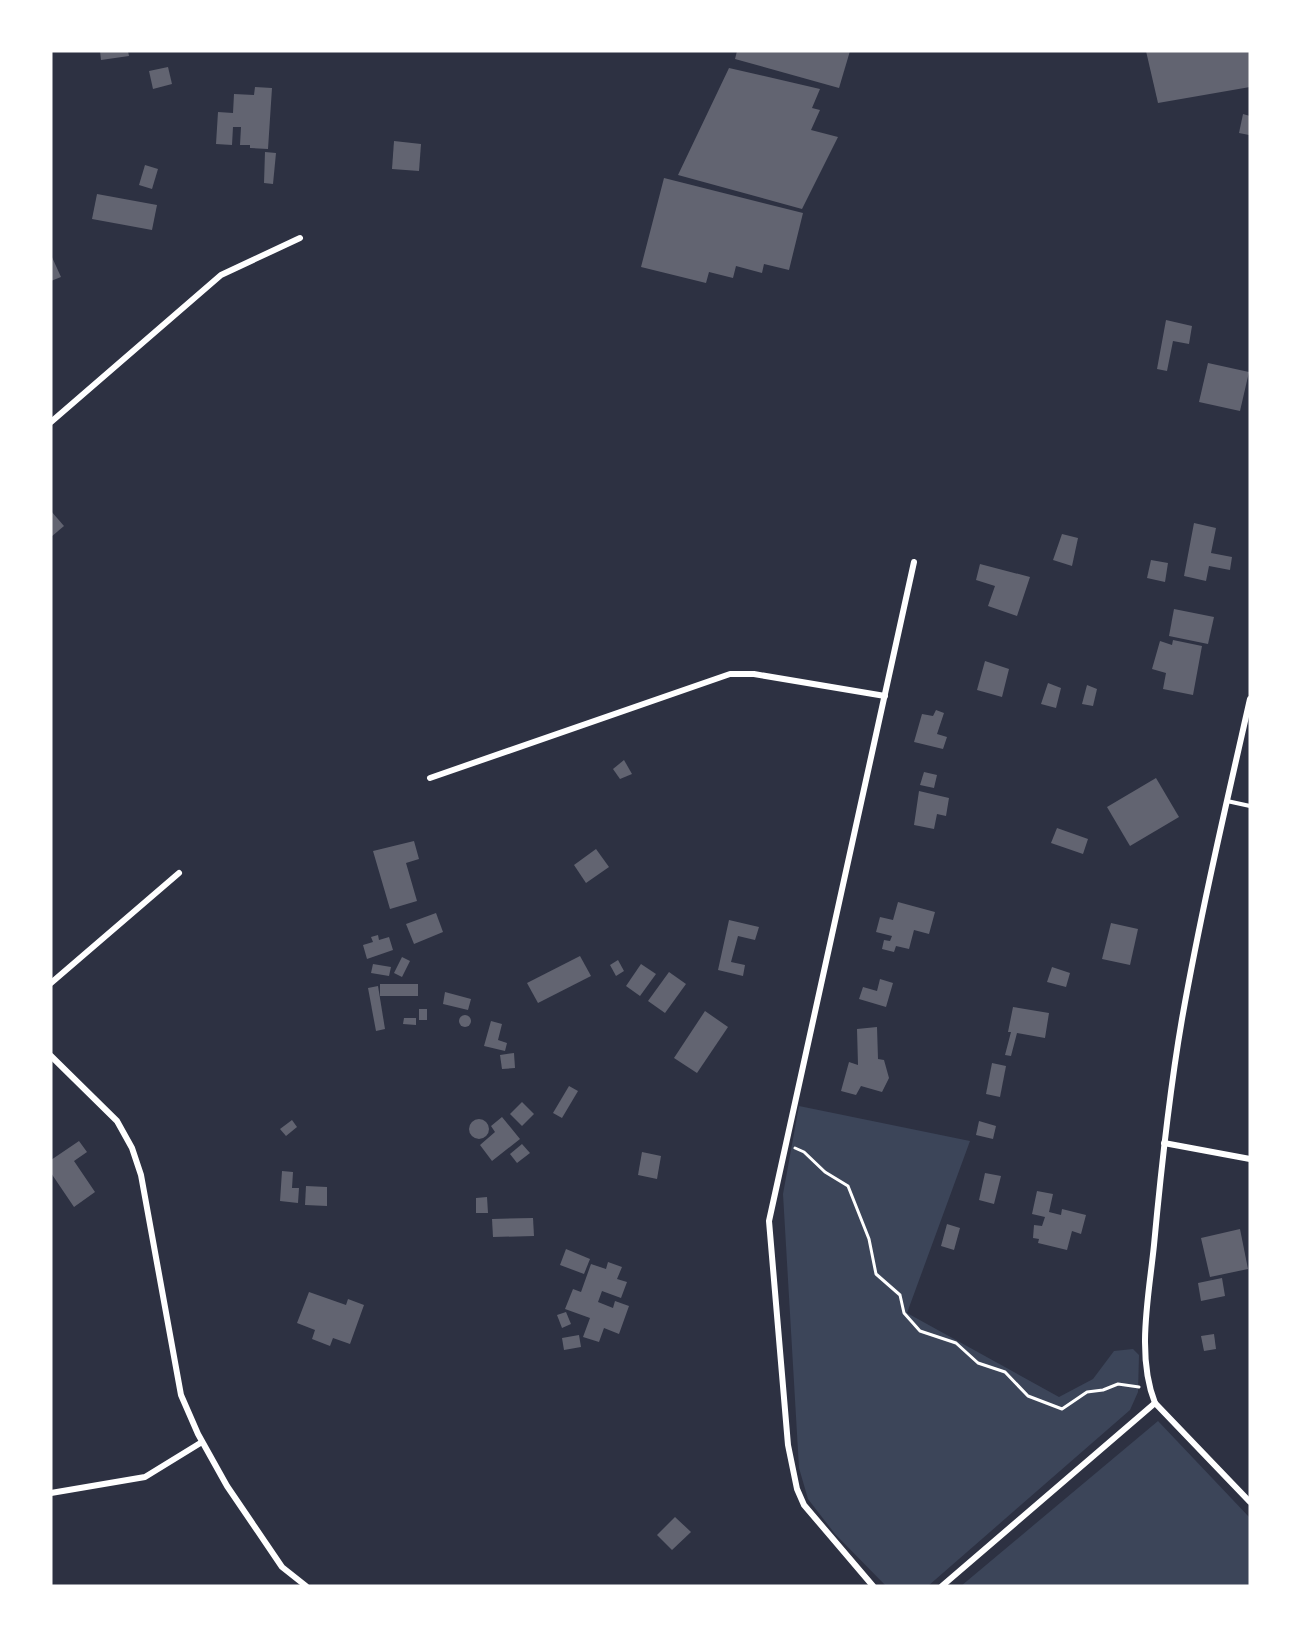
<svg xmlns="http://www.w3.org/2000/svg" width="1301" height="1637" font-family="Commissioner,sans-serif">
<style>
.green{fill:#3c4559}
.building{fill:#626471}
.lines{fill:none;stroke-linecap:round;stroke-linejoin:round}
.path{stroke:#fff;stroke-width:3}
.service{stroke:#fff;stroke-width:4}
.minor{stroke:#fff;stroke-width:6}
</style>
<rect width="100%" height="100%" fill="#2d3142"/>
<!-- green -->
<g class="green">
<polygon points="799,1106 970,1141 907,1313 1059,1397 1093,1379 1114,1351 1133,1349 1139,1355 1138,1392 1130,1410 928,1586 886,1586 835,1534 808,1499 799,1468 783,1194"/>
<polygon points="1158,1421 1250,1518 1250,1586 961,1586"/>
</g>
<!-- building -->
<g class="building">
<polygon points="100,51 128,51 129,56 101,60"/>
<polygon points="737,51 850,51 839,88 735,59"/>
<polygon points="1146,51 1250,51 1250,87 1158,103"/>
<polygon points="168,67 172,84 153,89 149,71"/>
<polygon points="729,68 820,89 812,108 820,110 811,130 838,137 802,209 678,175"/>
<polygon points="255,87 272,88 268,149 250,148 250,145 240,145 241,127 233,127 232,145 216,144 218,112 233,113 234,94 254,95"/>
<polygon points="1243,114 1250,116 1249,135 1239,133"/>
<polygon points="394,141 421,144 419,171 392,169"/>
<polygon points="265,152 276,153 273,184 264,183"/>
<polygon points="145,165 158,169 152,189 139,185"/>
<polygon points="664,178 803,213 789,270 764,264 762,273 736,266 733,278 709,272 706,283 641,267"/>
<polygon points="97,194 157,205 152,230 92,219"/>
<polygon points="51,255 61,277 51,281"/>
<polygon points="1166,320 1192,326 1189,344 1173,341 1167,371 1157,369"/>
<polygon points="1208,363 1249,372 1240,411 1199,402"/>
<polygon points="51,511 64,526 51,537"/>
<polygon points="1194,523 1216,528 1211,553 1232,557 1230,570 1209,566 1206,581 1184,576"/>
<polygon points="1062,534 1078,538 1072,566 1053,560"/>
<polygon points="1151,560 1168,563 1165,582 1147,578"/>
<polygon points="980,564 1030,577 1017,616 988,606 995,586 976,580"/>
<polygon points="1174,609 1214,617 1208,644 1169,636"/>
<polygon points="1173,640 1202,646 1193,695 1163,689 1166,673 1152,669 1160,641 1172,645"/>
<polygon points="985,661 1009,669 1002,697 977,690"/>
<polygon points="1048,683 1061,688 1056,708 1041,704"/>
<polygon points="1087,685 1097,689 1093,706 1082,704"/>
<polygon points="936,710 944,713 937,734 947,737 943,749 914,742 922,714 933,716"/>
<polygon points="624,760 632,774 620,779 613,769"/>
<polygon points="924,772 937,775 934,788 920,785"/>
<polygon points="1156,778 1179,817 1130,846 1107,807"/>
<polygon points="919,791 949,798 946,816 937,814 934,829 914,825"/>
<polygon points="1057,828 1088,839 1083,854 1051,843"/>
<polygon points="414,841 419,859 406,863 417,901 390,909 373,851"/>
<polygon points="596,849 609,867 586,883 574,865"/>
<polygon points="898,902 935,912 929,934 914,930 909,949 896,946 894,952 882,949 884,940 890,941 892,936 876,932 880,917 893,920"/>
<polygon points="436,913 443,932 414,944 406,924"/>
<polygon points="729,920 759,927 755,940 738,936 731,962 745,965 743,976 718,970"/>
<polygon points="1111,923 1138,929 1130,965 1102,959"/>
<polygon points="378,935 379,940 389,937 393,950 367,959 363,945 373,942 371,937"/>
<polygon points="580,956 591,976 538,1003 527,983"/>
<polygon points="402,957 410,961 402,977 394,973"/>
<polygon points="618,960 624,971 616,976 610,965"/>
<polygon points="373,964 391,967 389,976 371,973"/>
<polygon points="641,964 656,974 640,996 626,986"/>
<polygon points="1052,967 1070,973 1066,987 1047,982"/>
<polygon points="669,972 686,984 665,1013 648,1001"/>
<polygon points="880,979 893,983 886,1007 859,999 863,987 877,991"/>
<rect x="380" y="984" width="38" height="12"/>
<polygon points="378,986 385,1029 376,1031 368,988"/>
<polygon points="445,992 471,999 468,1010 443,1004"/>
<polygon points="1013,1007 1049,1013 1045,1038 1017,1033 1011,1056 1005,1055 1011,1032 1008,1032"/>
<rect x="419" y="1009" width="8" height="11"/>
<polygon points="705,1011 728,1027 697,1073 674,1058"/>
<circle cx="465" cy="1021" r="6"/>
<polygon points="404,1018 416,1018 416,1025 403,1024"/>
<polygon points="491,1021 502,1024 498,1040 507,1043 505,1051 484,1046"/>
<polygon points="877,1027 878,1059 884,1060 889,1078 882,1092 861,1086 856,1095 841,1091 849,1062 858,1065 857,1029"/>
<polygon points="514,1053 515,1068 502,1069 500,1055"/>
<polygon points="992,1063 1006,1066 1000,1097 986,1094"/>
<polygon points="569,1086 578,1091 562,1118 553,1113"/>
<polygon points="522,1102 534,1114 522,1126 510,1114"/>
<polygon points="502,1117 520,1139 492,1161 480,1145 495,1132 491,1126"/>
<circle cx="479" cy="1129" r="10"/>
<polygon points="292,1120 297,1127 286,1136 280,1129"/>
<polygon points="979,1121 996,1126 993,1139 976,1135"/>
<polygon points="79,1141 87,1152 74,1161 95,1192 74,1207 51,1173 51,1160"/>
<polygon points="522,1144 530,1153 517,1163 510,1154"/>
<polygon points="642,1152 661,1156 657,1179 638,1175"/>
<polygon points="282,1171 293,1172 292,1188 299,1188 298,1203 280,1201"/>
<polygon points="985,1173 1001,1176 994,1204 979,1200"/>
<polygon points="306,1186 327,1187 327,1206 305,1205"/>
<polygon points="1037,1191 1053,1194 1049,1212 1061,1215 1062,1209 1086,1215 1081,1234 1072,1231 1067,1250 1038,1243 1039,1239 1033,1238 1034,1225 1042,1226 1045,1217 1032,1214"/>
<polygon points="487,1197 488,1213 476,1213 476,1198"/>
<polygon points="533,1218 534,1236 493,1237 492,1219"/>
<polygon points="947,1224 960,1228 954,1250 941,1246"/>
<polygon points="1240,1229 1248,1269 1210,1277 1201,1238"/>
<polygon points="566,1249 590,1259 584,1274 560,1265"/>
<polygon points="608,1262 622,1267 617,1279 627,1282 621,1298 602,1291 598,1302 613,1308 615,1301 629,1306 619,1334 604,1328 599,1342 583,1337 590,1318 565,1309 573,1289 581,1292 591,1264 606,1269"/>
<polygon points="1222,1278 1225,1296 1201,1301 1198,1283"/>
<polygon points="309,1292 346,1305 348,1299 364,1305 350,1344 333,1338 330,1346 312,1339 315,1330 297,1323"/>
<polygon points="566,1312 571,1324 562,1328 557,1315"/>
<polygon points="1214,1334 1216,1349 1204,1351 1201,1336"/>
<polygon points="579,1335 581,1347 564,1350 562,1338"/>
<polygon points="675,1517 691,1532 672,1550 657,1535"/>
</g>
<g class="lines">
<!-- path -->
<polyline class="path" points="795,1148 804,1152 825,1172 848,1186 869,1239 876,1274 900,1295 904,1313 920,1331 956,1343 978,1363 1005,1372 1028,1396 1062,1409 1087,1392 1103,1390 1118,1384 1139,1387"/>
<!-- service -->
<polyline class="service" points="1227,801 1250,806"/>
<!-- minor -->
<g class="minor">
<polyline points="51,422 221,275 300,238"/>
<path d="M1250 699C1226 805 1201 912 1182 1019 1169 1094 1161 1170 1154 1245 1149 1295 1136 1355 1155 1403L1250 1502"/>
<polyline points="430,778 730,674 754,674 885,696"/>
<polyline points="51,983 179,873"/>
<polyline points="51,1056 117,1121 132,1148 141,1175 181,1395 198,1434 227,1486 282,1567 306,1586"/>
<polyline points="1164,1143 1250,1159"/>
<polyline points="51,1493 145,1477 202,1442"/>
<polyline points="873,1586 804,1505 797,1489 788,1445 769,1221 914,562"/>
<polyline points="942,1586 1155,1403"/>
</g>
</g>
<!-- border -->
<rect width="1301" height="1637" fill="none" stroke="#ffffff" stroke-width="105"/>
</svg>
